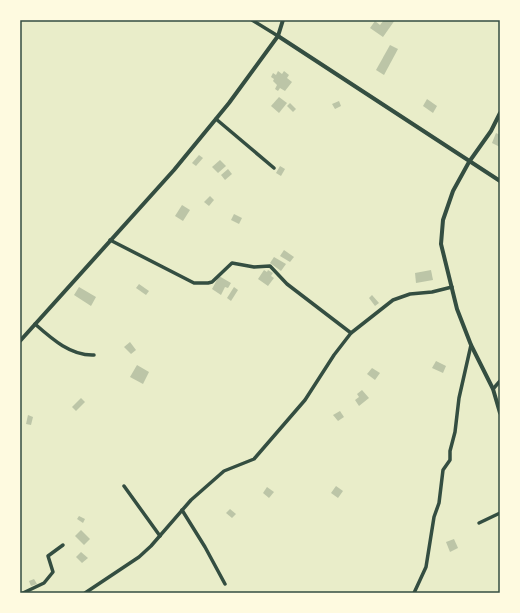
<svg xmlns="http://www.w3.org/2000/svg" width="520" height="613" font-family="'PT Sans Narrow',sans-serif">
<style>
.building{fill:#bcc5a7}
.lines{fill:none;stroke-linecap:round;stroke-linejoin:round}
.minor{stroke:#344e41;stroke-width:3.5}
.tertiary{stroke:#344e41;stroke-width:4}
.neatline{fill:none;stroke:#344e41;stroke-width:1.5}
</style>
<rect width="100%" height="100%" fill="#e9edc9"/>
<!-- building -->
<g class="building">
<polygon points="384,20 395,20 383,37 370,28 375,21 380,25"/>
<polygon points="390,45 398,49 384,75 376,70"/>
<polygon points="278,71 282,74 284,71 289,75 287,78 292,82 285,91 280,88 278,91 275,89 277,85 273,81 274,79 271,77 273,73 276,75"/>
<polygon points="279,97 287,103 279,113 271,106"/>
<polygon points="427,99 437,106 433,113 423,106"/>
<polygon points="339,101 341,106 335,109 332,104"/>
<polygon points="290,103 296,109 293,112 287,106"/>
<polygon points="496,133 500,135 500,147 492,143"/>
<polygon points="199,155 203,158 196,166 192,163"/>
<polygon points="220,160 226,166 218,173 212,167"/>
<polygon points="280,166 285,169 281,176 276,173"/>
<polygon points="228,169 232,174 225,180 221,175"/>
<polygon points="210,196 214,200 209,206 204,202"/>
<polygon points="182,205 190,210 183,221 175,216"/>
<polygon points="234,214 242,218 239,224 231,220"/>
<polygon points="284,250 294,257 290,262 280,256"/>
<polygon points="274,257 286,264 281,271 270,263"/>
<polygon points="264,270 267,272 268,270 273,273 271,276 274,278 268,286 258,279"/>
<polygon points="431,270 433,280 416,283 415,273"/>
<polygon points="219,276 231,283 228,288 225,287 221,295 212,289"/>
<polygon points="139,284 149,291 146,295 136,288"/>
<polygon points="79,287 96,297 91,306 74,295"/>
<polygon points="234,287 238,290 231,301 227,298"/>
<polygon points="372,295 379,303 375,306 369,298"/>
<polygon points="130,342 136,350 131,354 124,347"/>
<polygon points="436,361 446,366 443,373 432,368"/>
<polygon points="137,365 149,372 143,384 130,377"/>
<polygon points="372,368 380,373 375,380 367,374"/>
<polygon points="362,390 369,398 359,406 355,400 359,397 357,394"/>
<polygon points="81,398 85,402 76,411 72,407"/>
<polygon points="340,411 344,417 338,421 333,415"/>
<polygon points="28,415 33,417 31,425 26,424"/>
<polygon points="336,486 343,491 338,498 331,493"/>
<polygon points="267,487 274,492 269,498 263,493"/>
<polygon points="230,509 236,514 232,518 226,513"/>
<polygon points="79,516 85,519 83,523 77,519"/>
<polygon points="81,530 90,539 84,545 75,536"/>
<polygon points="454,539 458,548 450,552 446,542"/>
<polygon points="81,552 88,558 82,563 76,557"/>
<polygon points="34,579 37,584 31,586 29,581"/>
</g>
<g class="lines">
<!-- minor -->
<g class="minor">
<polyline points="252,20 278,36"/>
<polyline points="216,119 274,168"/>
<polyline points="110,240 194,283 208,283 212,282 232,263 254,267 270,266 287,284 351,333"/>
<path d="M35 324C52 339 71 356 94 355"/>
<polyline points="493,389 500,381"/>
<polyline points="124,486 160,536"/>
<polyline points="182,510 205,547 225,584"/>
<polyline points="479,523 500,513"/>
<polyline points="23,593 44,583 53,572 48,556 63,545"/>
<polyline points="85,593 139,557 151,546 191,500 224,471 254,459 305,400 334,355 351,333 393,300 410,294 432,292 452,287"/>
<polyline points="414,593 426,567 434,517 439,503 443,470 450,460 450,451 455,432 459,398 471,345"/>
</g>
<!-- tertiary -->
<g class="tertiary">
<polyline points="278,36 500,181"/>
<polyline points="500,113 491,131 469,162 453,191 443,220 441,244 457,309 471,345 493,389 500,413"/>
<polyline points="20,341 174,170 229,103 278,36 283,20"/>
</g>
</g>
<!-- border -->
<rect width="520" height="613" fill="none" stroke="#fefae0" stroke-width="42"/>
<rect x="21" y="21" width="478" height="571" class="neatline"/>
</svg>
